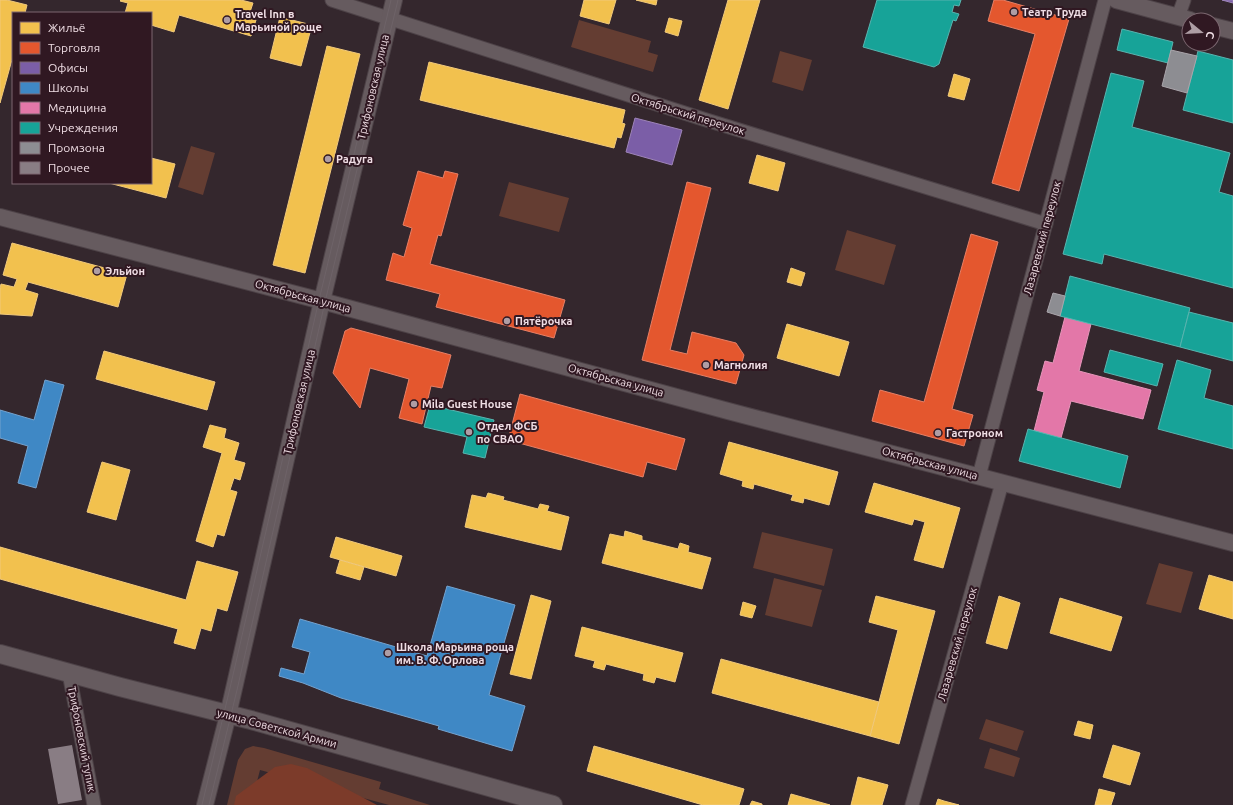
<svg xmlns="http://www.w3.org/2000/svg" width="1233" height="805" font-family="Ubuntu,sans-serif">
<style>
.green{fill:#643d32}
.forest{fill:#7c3b2a}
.homes{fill:#f2c14e;stroke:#f1c97b}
.shops{fill:#e4572e;stroke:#e77f65}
.offices{fill:#7b5ea7;stroke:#9e84b9}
.schools{fill:#3f88c5;stroke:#74a2ce}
.health{fill:#e377a8;stroke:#e796ba}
.public{fill:#17a398;stroke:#58b4af}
.industry{fill:#8d8d92;stroke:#aaa5ab}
.building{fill:#897d84}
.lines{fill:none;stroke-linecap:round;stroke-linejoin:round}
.minor-casing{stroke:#4d4247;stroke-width:15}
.tertiary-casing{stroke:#4d4247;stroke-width:18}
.secondary-casing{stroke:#4d4247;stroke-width:20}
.minor{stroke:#665b5f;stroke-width:13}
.tertiary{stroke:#665b5f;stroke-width:16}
.secondary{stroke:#665b5f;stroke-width:18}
.tram{stroke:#6e6368;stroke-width:1}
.poi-dot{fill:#ae9da4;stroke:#301822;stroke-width:1.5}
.labels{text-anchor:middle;stroke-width:4;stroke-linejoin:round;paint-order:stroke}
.poi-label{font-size:11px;font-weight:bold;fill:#efdde4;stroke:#301822;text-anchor:start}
.street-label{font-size:11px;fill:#efdde4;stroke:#301822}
</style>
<rect width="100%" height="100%" fill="#34272d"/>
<!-- green -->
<g class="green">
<polygon points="579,20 651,41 648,52 658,55 653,72 571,47"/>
<polygon points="780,51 812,60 803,91 772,82"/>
<polygon points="191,146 215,153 203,195 178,187"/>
<polygon points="509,182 569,198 559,232 499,216"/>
<polygon points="847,230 896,245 884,285 835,270"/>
<polygon points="762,532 833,549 824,586 753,568"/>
<polygon points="1159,563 1193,572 1181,613 1146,604"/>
<polygon points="774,578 822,590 812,627 765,615"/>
<polygon points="986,719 1024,731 1017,751 979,739"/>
<polygon points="253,746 264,748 381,782 379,789 430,805 389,805 260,770 251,805 227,805 238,760 245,749"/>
<polygon points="990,748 1020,758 1014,777 984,768"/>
</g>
<!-- forest -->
<polygon class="forest" points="291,764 307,768 377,805 234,805 236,796 275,767"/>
<!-- homes -->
<g class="homes">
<polygon points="0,0 7,0 27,5 25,13 13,13 13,56 0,103"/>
<polygon points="121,0 241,0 253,3 248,18 256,20 251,36 179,15 174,32 151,25 151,13 125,13 128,3 120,1"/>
<polygon points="584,0 616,0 609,24 580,16"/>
<polygon points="636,0 657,0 656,5"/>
<polygon points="728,0 760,0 728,109 699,100"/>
<polygon points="280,17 312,25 301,66 270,58"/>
<polygon points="669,18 682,21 678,36 665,32"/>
<polygon points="327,46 360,54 305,273 273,265"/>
<polygon points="429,62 625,110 622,123 625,124 621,138 617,137 614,148 420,100"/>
<polygon points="954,74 970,79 964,100 948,96"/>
<polygon points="757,155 785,163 778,191 749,183"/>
<polygon points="151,158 175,164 166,198 109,183 151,183"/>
<polygon points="12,243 127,274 118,307 28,282 25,290 38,294 32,316 0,314 0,288 1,284 14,287 17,279 3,275"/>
<polygon points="791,268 805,273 801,286 787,282"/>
<polygon points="787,324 849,342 839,376 777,358"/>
<polygon points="104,351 215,382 207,410 96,379"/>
<polygon points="210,425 226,429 224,438 239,443 234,460 245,463 240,480 234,478 230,490 237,492 224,536 217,534 213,547 196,541 222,453 203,447"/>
<polygon points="729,442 838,472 829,505 804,498 803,503 791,500 793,495 754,484 753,489 742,486 743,481 720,474"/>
<polygon points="102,462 130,470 116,520 87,512"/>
<polygon points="874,483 960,508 943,568 914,560 925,522 914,519 912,525 865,512"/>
<polygon points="488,493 504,497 503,500 538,509 540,504 549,506 547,511 569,517 561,550 465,527 472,495 486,498"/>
<polygon points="625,531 642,536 642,540 678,549 680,543 689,546 688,552 711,558 702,589 602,563 610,534 624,537"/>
<polygon points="336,537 402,556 396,576 330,557"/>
<polygon points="0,547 186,600 197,561 238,572 227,611 217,608 211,631 201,628 195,649 174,643 178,629 0,579"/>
<polygon points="340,560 364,567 360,580 336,573"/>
<polygon points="1209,575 1233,582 1233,619 1199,609"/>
<polygon points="531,595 551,601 531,679 510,674"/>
<polygon points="876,596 935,611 899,744 870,736 898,630 869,622"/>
<polygon points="999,596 1020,603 1007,649 986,643"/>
<polygon points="1060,598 1122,617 1111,651 1050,633"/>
<polygon points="743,602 756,606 752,618 740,615"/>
<polygon points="582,627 683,653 675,682 656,677 654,683 643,680 644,674 606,664 604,670 593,667 595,661 575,656"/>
<polygon points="721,659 879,702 870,736 712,693"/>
<polygon points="1078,721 1093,725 1090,739 1074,735"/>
<polygon points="1113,745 1140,753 1130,785 1103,777"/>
<polygon points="594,746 744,789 739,805 703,805 587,771"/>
<polygon points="858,777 888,785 882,805 851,805"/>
<polygon points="1099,789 1115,793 1111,805 1095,805"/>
<polygon points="791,794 830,805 788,805"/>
<polygon points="938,799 944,801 959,805 936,805"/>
<polygon points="752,801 762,804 762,805 750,805"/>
</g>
<!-- shops -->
<g class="shops">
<polygon points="994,0 1003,0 1069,19 1019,191 992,183 1035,34 988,21"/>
<polygon points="418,171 443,178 445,171 458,174 441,236 438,235 430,264 565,300 554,338 436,307 440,294 386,280 393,253 404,257 412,228 403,225"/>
<polygon points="687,182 711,188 670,350 687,354 692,332 736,343 744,355 736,384 642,360"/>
<polygon points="971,234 998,242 952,409 973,415 964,446 872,421 880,390 924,402"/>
<polygon points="351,328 451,355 442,388 431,386 422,424 399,418 409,379 370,368 360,408 333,373 345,331"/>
<polygon points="520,394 685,439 676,470 647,462 643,477 508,440"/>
</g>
<!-- offices -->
<g class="offices">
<polygon points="1222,0 1233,0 1233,3"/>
<polygon points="635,118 682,130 672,165 626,152"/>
</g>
<!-- schools -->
<g class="schools">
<polygon points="45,380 64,385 36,488 18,483 28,446 0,438 0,410 34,420"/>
<polygon points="447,586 515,605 489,695 525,706 512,751 438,729 439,726 341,698 303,683 279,676 281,668 304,674 310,652 292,647 300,619 427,656"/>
</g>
<!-- health -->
<polygon class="health" points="1065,317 1091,324 1079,371 1151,390 1143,419 1071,401 1061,438 1034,431 1044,392 1037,390 1045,361 1053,363"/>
<!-- public -->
<g class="public">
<polygon points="877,0 961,0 959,6 954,5 952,12 959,14 956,21 953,20 939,64 934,67 863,47"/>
<polygon points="1122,29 1173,42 1168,63 1117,50"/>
<polygon points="1198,51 1233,60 1233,123 1183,110"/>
<polygon points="1111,73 1144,81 1132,127 1230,153 1219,192 1233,196 1233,288 1104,254 1102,264 1063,254"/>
<polygon points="1070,276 1190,308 1180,347 1060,316"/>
<polygon points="1189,312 1233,323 1233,361 1180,347"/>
<polygon points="1110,350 1163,364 1157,386 1104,372"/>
<polygon points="1177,360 1211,370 1204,398 1233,406 1233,449 1158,429"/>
<polygon points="430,405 494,420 485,458 463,453 467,437 424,427"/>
<polygon points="1028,429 1128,456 1120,488 1019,461"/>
</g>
<!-- industry -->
<g class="industry">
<polygon points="1171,50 1197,56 1187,93 1162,86"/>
<polygon points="1053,293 1065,296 1060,316 1047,312"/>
</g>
<!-- building -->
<polygon class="building" points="72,745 82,800 58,804 48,749"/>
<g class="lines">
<defs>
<g id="minor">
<polyline points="332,0 703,119 1046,224"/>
<polyline points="1178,17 1184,0"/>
<polyline points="979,476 1105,0"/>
<polyline points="69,673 94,805"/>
<polyline points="912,805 1002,483"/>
</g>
<g id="tertiary">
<polyline points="1116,0 1190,20"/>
<polyline points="1213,26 1233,31"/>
<polyline points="0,217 322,301 728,411 1233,543"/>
<polyline points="205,805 228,715 322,301 394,0"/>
</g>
<polyline id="secondary" points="0,654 120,687 251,720 553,805"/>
</defs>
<!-- minor casing -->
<use href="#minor" class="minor-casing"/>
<!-- tertiary casing -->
<use href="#tertiary" class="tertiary-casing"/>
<!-- secondary casing -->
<use href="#secondary" class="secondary-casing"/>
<!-- minor -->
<use href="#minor" class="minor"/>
<!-- tertiary -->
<use href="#tertiary" class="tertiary"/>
<!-- secondary -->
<use href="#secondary" class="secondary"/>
<!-- tram -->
<g class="tram">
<polyline points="202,805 230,688 319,300 391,0"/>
<polyline points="209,805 237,690 325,302 398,0"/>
</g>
</g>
<!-- markers -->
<g class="poi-dot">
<circle cx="1014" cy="12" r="4"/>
<circle cx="227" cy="20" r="4"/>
<circle cx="328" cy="159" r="4"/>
<circle cx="97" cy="271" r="4"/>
<circle cx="507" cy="321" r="4"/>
<circle cx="706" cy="365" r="4"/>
<circle cx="414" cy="404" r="4"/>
<circle cx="469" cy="432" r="4"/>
<circle cx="938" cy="433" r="4"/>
<circle cx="388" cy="653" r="4"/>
</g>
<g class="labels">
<!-- poi labels -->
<g class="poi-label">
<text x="1022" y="16">Театр Труда</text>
<text x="235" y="18">Travel Inn в<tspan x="235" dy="13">Марьиной роще</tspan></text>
<text x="336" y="163">Радуга</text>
<text x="105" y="275">Эльйон</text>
<text x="515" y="325">Пятёрочка</text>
<text x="714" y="369">Магнолия</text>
<text x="422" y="408">Mila Guest House</text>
<text x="477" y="430">Отдел ФСБ<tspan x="477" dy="13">по СВАО</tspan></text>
<text x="946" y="437">Гастроном</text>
<text x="396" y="651">Школа Марьина роща<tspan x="396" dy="13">им. В. Ф. Орлова</tspan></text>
</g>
<!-- street labels -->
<g class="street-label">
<text transform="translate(373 87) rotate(-77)" y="4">Трифоновская улица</text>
<text transform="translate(688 114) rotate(17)" y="4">Октябрьский переулок</text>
<text transform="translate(1042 238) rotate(-75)" y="4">Лазаревский переулок</text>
<text transform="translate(303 296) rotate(15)" y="4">Октябрьская улица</text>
<text transform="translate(616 380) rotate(15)" y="4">Октябрьская улица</text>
<text transform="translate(299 402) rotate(-77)" y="4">Трифоновская улица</text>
<text transform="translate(930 463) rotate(15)" y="4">Октябрьская улица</text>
<text transform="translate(957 644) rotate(-74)" y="4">Лазаревский переулок</text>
<text transform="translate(277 728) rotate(15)" y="4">улица Советской Армии</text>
<text transform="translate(82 739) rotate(79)" y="4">Трифоновский тупик</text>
</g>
</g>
<!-- legend -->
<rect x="12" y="12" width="140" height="172" fill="#301822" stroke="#7c6770"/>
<rect x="20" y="22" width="20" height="12" fill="#f2c14e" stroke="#7c6770"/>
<text x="48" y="32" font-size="12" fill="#efdde4">Жильё</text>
<rect x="20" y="42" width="20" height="12" fill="#e4572e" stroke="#7c6770"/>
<text x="48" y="52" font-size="12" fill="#efdde4">Торговля</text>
<rect x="20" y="62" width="20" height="12" fill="#7b5ea7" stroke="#7c6770"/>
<text x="48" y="72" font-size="12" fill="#efdde4">Офисы</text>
<rect x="20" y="82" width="20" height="12" fill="#3f88c5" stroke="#7c6770"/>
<text x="48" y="92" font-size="12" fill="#efdde4">Школы</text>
<rect x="20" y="102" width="20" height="12" fill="#e377a8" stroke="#7c6770"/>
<text x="48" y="112" font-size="12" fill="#efdde4">Медицина</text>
<rect x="20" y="122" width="20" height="12" fill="#17a398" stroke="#7c6770"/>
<text x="48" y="132" font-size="12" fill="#efdde4">Учреждения</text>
<rect x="20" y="142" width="20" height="12" fill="#8d8d92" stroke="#7c6770"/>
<text x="48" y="152" font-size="12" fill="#efdde4">Промзона</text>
<rect x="20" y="162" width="20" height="12" fill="#897d84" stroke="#7c6770"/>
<text x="48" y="172" font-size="12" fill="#efdde4">Прочее</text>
<!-- north arrow -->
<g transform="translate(1201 32) rotate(108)"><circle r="19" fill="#301822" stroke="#7c6770"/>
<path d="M0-3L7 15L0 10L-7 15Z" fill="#ae9da4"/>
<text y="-6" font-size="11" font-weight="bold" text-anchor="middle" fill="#efdde4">С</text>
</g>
</svg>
